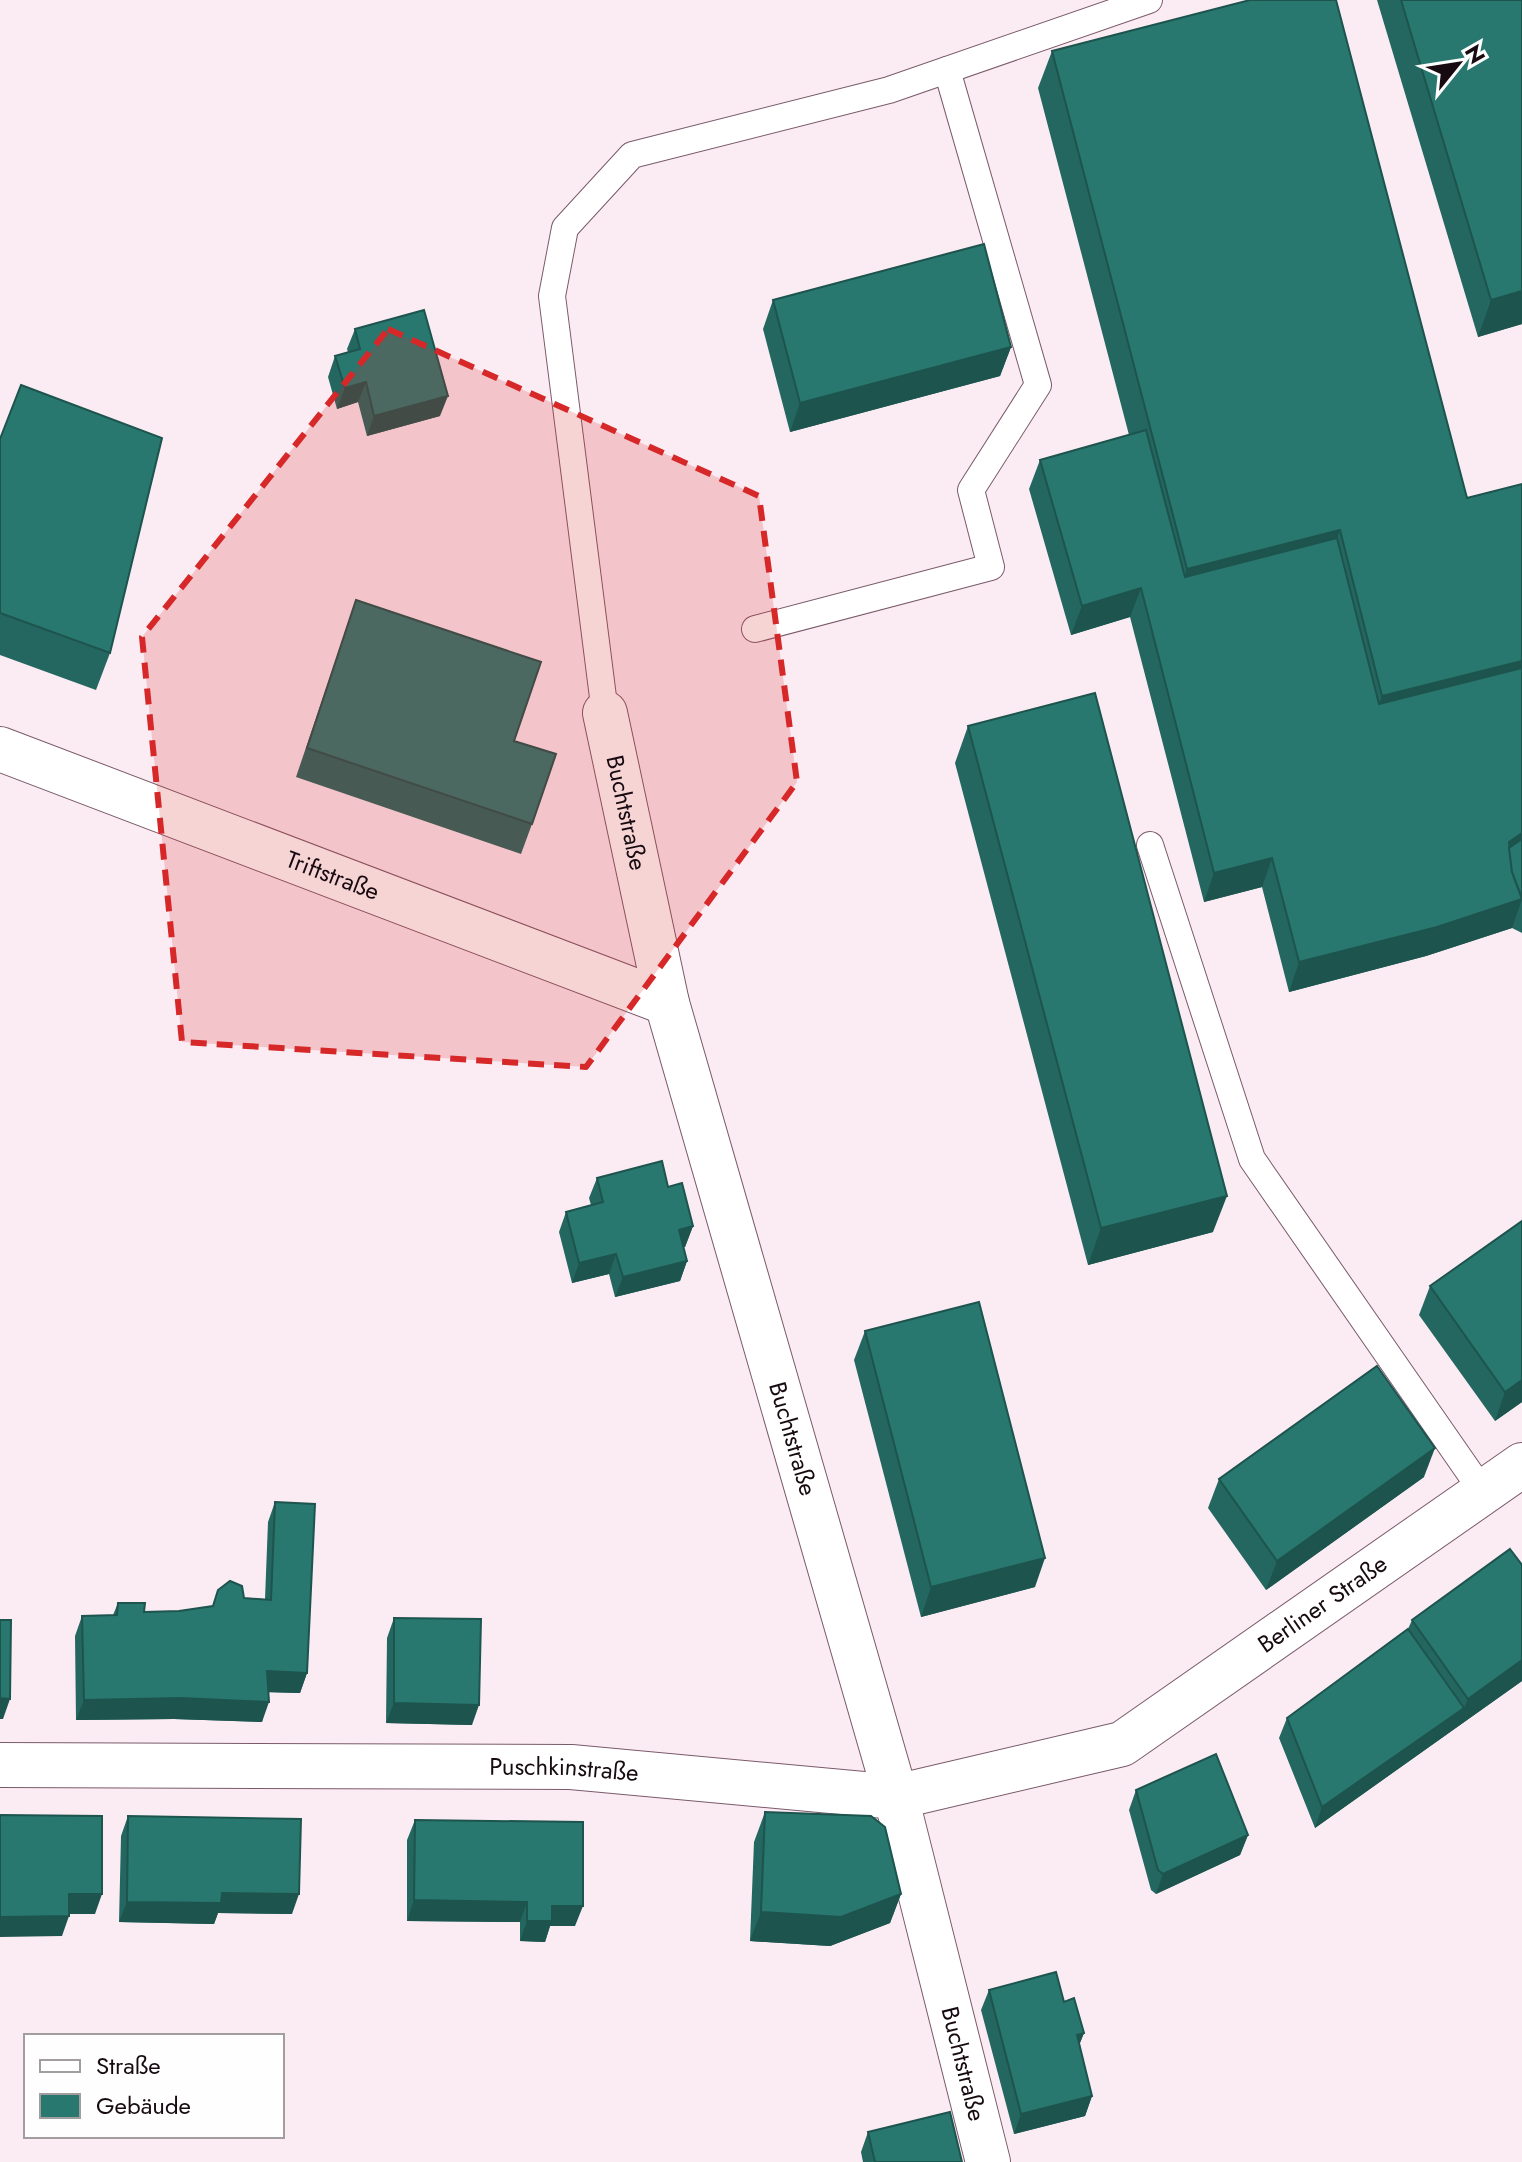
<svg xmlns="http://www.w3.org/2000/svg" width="1522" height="2162" font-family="Jost,sans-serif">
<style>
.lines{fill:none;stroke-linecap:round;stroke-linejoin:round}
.service-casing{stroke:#7a5a6a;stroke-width:28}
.minor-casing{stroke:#7a5a6a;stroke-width:46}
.service{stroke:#fff;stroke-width:26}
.minor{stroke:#fff;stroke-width:44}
.wall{fill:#236760}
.shaded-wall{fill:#1d544e}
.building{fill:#297870;stroke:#1d544e;stroke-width:2}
.marked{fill:#d62828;fill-opacity:0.2;stroke:#d62828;stroke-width:6;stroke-dasharray:16 10;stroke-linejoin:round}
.labels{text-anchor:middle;stroke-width:6;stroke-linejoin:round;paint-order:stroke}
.street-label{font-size:24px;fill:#170b11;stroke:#fefefe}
</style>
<rect width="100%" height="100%" fill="#fbecf3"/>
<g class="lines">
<defs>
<g id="service">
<polyline points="755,629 991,567 971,490 1038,385 947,70"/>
<polyline points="605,713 552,296 565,228 632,155 889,90 1149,0"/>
<polyline points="1150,845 1252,1159 1483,1492"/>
</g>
<g id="minor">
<path id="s1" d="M605 713 667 1003 896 1797 988 2162"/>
<path id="s2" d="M0 749 667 1003"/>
<path id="s3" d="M0 1765 571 1767 896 1797 1122 1744 1522 1465"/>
</g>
</defs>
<!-- service casing -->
<use href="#service" class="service-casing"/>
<!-- minor casing -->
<use href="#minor" class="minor-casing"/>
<!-- service -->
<use href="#service" class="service"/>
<!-- minor -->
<use href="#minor" class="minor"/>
</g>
<!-- wall -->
<g class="wall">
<polygon points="1377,0 1522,0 1522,324 1478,337"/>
<polygon points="1052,51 1467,498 1522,484 1522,933 1512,928 1426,956 1289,992 1262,887 1204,902 1130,617 1071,635 1029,489 1040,460 1129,435 1038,88"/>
<polygon points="773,300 1011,347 1000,376 790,432 763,329"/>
<polygon points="355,329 440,416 367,436 358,402 337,409 328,377 335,356 348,352 347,349"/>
<polygon points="0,439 110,653 96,690 0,655"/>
<polygon points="356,600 532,824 521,854 296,777"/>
<polygon points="968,726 1213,1232 1088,1265 955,763"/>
<polygon points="597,1178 668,1187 693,1226 685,1247 683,1247 687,1261 680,1281 615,1297 609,1274 572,1283 559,1232 566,1212 591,1205 589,1198"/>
<polygon points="1522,1221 1522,1402 1495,1421 1419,1315 1430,1286"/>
<polygon points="865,1331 1035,1587 921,1617 854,1360"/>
<polygon points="1424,1477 1266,1590 1208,1508 1219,1479"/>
<polygon points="275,1502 307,1673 300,1693 268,1692 262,1722 174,1719 76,1720 75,1636 82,1616 113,1615 118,1603 144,1612 179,1611 212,1606 244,1598 265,1599 268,1522"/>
<polygon points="1522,1565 1522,1681 1315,1828 1279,1738 1287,1718 1408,1629 1412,1620"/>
<polygon points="394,1618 472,1725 386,1723 387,1638"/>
<polygon points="1136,1790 1248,1835 1240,1855 1156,1894 1151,1890 1129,1810"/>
<polygon points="765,1812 901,1894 890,1923 830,1946 750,1941 754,1842"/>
<polygon points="128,1816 292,1914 218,1913 214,1924 119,1922 121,1836"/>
<polygon points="415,1820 575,1926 550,1926 545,1942 520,1941 520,1922 407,1921 407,1840"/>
<polygon points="989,1990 1064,2002 1084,2033 1079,2045 1092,2096 1085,2116 1014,2134 981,2010"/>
<polygon points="868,2132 962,2162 863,2162 861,2152"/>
</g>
<!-- shaded-wall -->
<g class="shaded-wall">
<polygon points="1522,291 1522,324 1478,337 1491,300"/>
<polygon points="1011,347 1000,376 790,432 800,403"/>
<polygon points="366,382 358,402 337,409 345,388"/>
<polygon points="448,396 440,416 367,436 374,416"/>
<polygon points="1340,530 1327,567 1174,606 1187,569"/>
<polygon points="1141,588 1130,617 1071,635 1082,606"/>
<polygon points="1522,661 1522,694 1369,733 1382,696"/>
<polygon points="1522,833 1522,854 1507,865 1509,842"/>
<polygon points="1272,858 1262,887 1204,902 1214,873"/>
<polygon points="1522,899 1512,928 1426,956 1289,992 1299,962"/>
<polygon points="1227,1196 1213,1232 1088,1265 1101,1228"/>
<polygon points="693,1226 685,1247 672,1250 679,1230"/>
<polygon points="616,1254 609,1274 572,1283 579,1263"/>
<polygon points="687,1261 680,1281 615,1297 623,1277"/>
<polygon points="1522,1380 1522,1402 1495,1421 1505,1392"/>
<polygon points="1435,1448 1424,1477 1266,1590 1277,1561"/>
<polygon points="1045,1558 1035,1587 921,1617 931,1587"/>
<polygon points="1522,1660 1522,1681 1315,1828 1322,1807 1464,1708 1468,1699"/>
<polygon points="267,1671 307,1673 300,1693 260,1692"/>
<polygon points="0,1698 10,1699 3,1719 0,1719"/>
<polygon points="181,1698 269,1702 262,1722 174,1719 76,1720 84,1700"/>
<polygon points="394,1703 479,1705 472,1725 386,1723"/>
<polygon points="1248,1835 1240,1855 1156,1894 1163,1874"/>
<polygon points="222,1893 299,1894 292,1914 218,1913 214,1924 119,1922 127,1902"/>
<polygon points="69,1894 102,1894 95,1914 62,1914"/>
<polygon points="901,1894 890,1923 830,1946 750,1941 761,1912"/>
<polygon points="414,1900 527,1902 520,1922 407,1921"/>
<polygon points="552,1906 583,1906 575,1926 550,1926 545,1942 520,1941 527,1921"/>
<polygon points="69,1916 62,1936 0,1937 0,1917"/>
<polygon points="1084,2033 1076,2053 1077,2035"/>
<polygon points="1092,2096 1085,2116 1014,2134 1021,2114"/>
</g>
<!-- building -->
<g class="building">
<polygon points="1250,0 1336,0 1467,498 1522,484 1522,661 1382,696 1340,530 1187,569 1052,51"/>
<polygon points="1401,0 1522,0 1522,291 1491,300"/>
<polygon points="984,244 1011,347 800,403 773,300"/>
<polygon points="424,310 448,396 374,416 366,382 345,388 335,356 360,349 355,329"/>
<polygon points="21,385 162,438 110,653 0,613 0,439"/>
<polygon points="1146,430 1185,577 1337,538 1379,704 1522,668 1522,833 1509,842 1512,872 1522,899 1437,927 1299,962 1272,858 1214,873 1141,588 1082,606 1040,460"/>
<polygon points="356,600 541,662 514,741 556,754 532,824 307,748"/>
<polygon points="1095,693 1227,1196 1101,1228 968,726"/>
<polygon points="1522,839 1522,898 1512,872 1509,848"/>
<polygon points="662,1161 668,1187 682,1183 693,1226 679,1230 687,1261 623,1277 616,1254 579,1263 566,1212 603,1202 597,1178"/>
<polygon points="1522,1221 1522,1380 1505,1392 1430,1286"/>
<polygon points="979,1302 1045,1558 931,1587 865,1331"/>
<polygon points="1377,1366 1435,1448 1277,1561 1219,1479"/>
<polygon points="275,1502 315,1504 307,1673 267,1671 269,1702 181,1698 84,1700 82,1616 117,1615 118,1603 145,1603 144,1612 179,1611 213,1606 218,1590 230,1581 242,1586 244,1598 271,1600"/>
<polygon points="1510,1549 1522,1565 1522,1660 1468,1699 1412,1620"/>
<polygon points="394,1618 481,1619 479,1705 394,1703"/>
<polygon points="0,1620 11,1620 10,1699 0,1698"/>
<polygon points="1408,1629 1464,1708 1322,1807 1287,1718"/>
<polygon points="1216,1754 1248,1835 1163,1874 1158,1870 1136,1790"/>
<polygon points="765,1812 871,1816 885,1827 901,1894 841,1917 761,1912"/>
<polygon points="0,1815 102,1816 102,1894 69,1894 69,1916 0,1917"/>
<polygon points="128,1816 301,1819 299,1894 222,1893 221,1903 127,1902"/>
<polygon points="415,1820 583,1822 583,1906 552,1906 552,1921 527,1921 527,1902 414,1900"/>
<polygon points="1056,1972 1064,2002 1074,1998 1084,2033 1077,2035 1092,2096 1021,2114 989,1990"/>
<polygon points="950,2112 962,2162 875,2162 868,2132"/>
</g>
<!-- marked area -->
<path class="marked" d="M388 329 759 496 797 782 586 1067 182 1042 142 637Z"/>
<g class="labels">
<!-- street labels -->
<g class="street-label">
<text dy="8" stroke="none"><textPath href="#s1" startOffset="102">Buchtstraße</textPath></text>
<text dy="8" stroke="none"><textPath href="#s2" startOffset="356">Triftstraße</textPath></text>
<text dy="8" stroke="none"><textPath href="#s1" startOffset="750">Buchtstraße</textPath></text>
<text dy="8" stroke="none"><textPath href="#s3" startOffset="1374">Berliner Straße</textPath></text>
<text dy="8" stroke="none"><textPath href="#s3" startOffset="564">Puschkinstraße</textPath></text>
<text dy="8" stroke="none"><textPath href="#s1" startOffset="1398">Buchtstraße</textPath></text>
</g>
</g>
<!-- legend -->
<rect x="24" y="2034" width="260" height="104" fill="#fefefe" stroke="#a29d9f" stroke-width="2"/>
<rect x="40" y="2060" width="40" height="12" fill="#ffffff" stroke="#a29d9f" stroke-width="2"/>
<text x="96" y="2074" font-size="24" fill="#170b11">Straße</text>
<rect x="40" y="2094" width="40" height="24" fill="#297870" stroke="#a29d9f" stroke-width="2"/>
<text x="96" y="2114" font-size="24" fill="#170b11">Gebäude</text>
<!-- north arrow -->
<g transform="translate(1458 64) rotate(60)" stroke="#fefefe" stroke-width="6" paint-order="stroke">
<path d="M0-6L14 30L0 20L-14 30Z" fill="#170b11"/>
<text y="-12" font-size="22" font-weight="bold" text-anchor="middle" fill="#170b11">N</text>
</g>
</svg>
